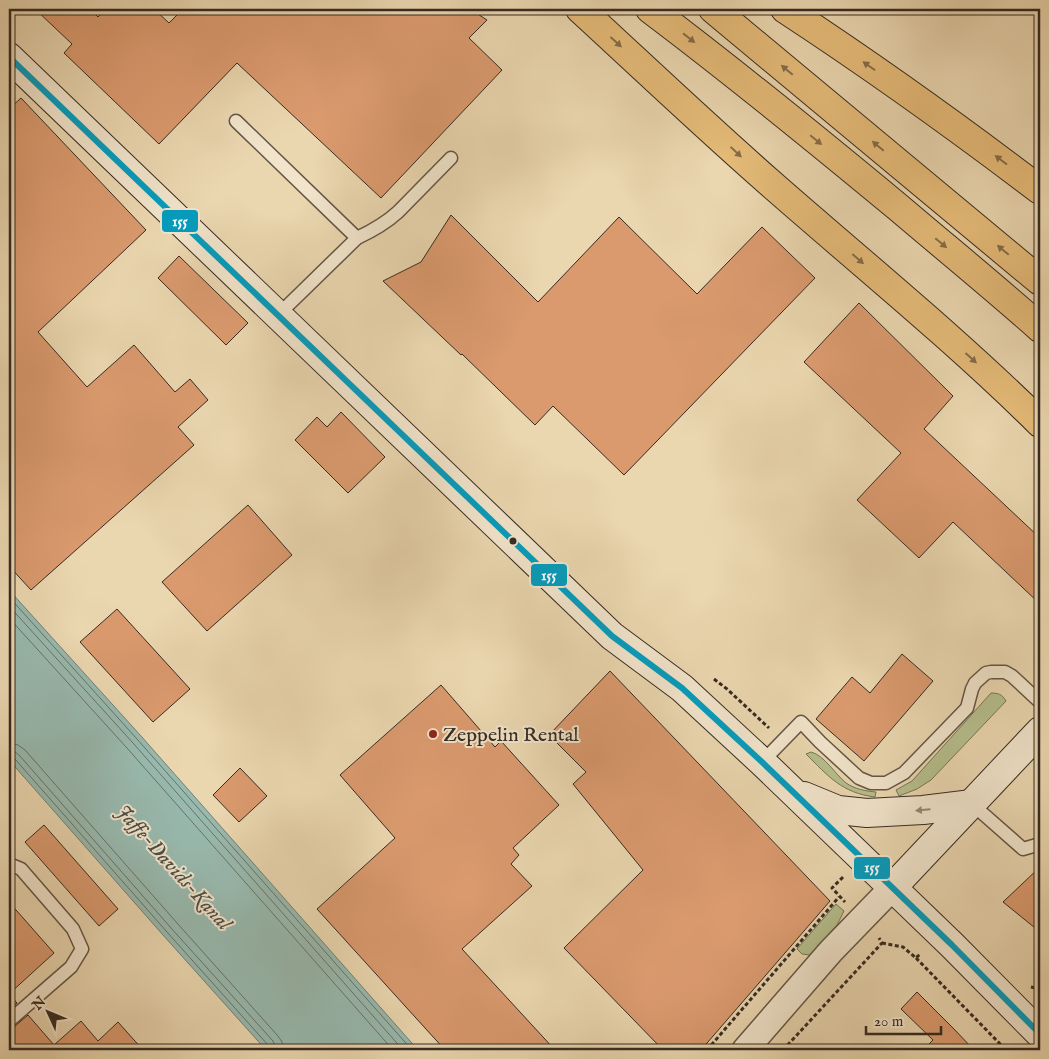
<svg xmlns="http://www.w3.org/2000/svg" width="1049" height="1059" font-family="'IM FELL English',serif">
<style>
.green{fill:#b5be8c;stroke:#767457}
.water{fill:#98b9ae;stroke:#718076}
.lines{fill:none;stroke-linecap:round;stroke-linejoin:round}
.shore{stroke:#677268;stroke-width:1}
.building{fill:#da9a6e;stroke:#362b22}
.lane-casing{stroke:#635645;stroke-width:15}
.street-casing{stroke:#635645;stroke-width:28}
.secondary-casing{stroke:#362b22;stroke-width:30}
.highway-casing{stroke:#362b22;stroke-width:30}
.path{stroke:#362b22;stroke-width:3;stroke-dasharray:4 2.5;stroke-linecap:butt}
.lane{stroke:#f1e4cb;stroke-width:12}
.street{stroke:#f1e4cb;stroke-width:25}
.secondary{stroke:#f1e4cb;stroke-width:28}
.highway{stroke:#e5bb78;stroke-width:28}
.bus-1-casing{stroke:#f1e4cb;stroke-width:10}
.bus-1{stroke:#059cbd;stroke-width:6}
.oneway{fill:#856c49}
.oneway2{fill:#948876}
.bus-dot{fill:#362b22;stroke:#f1e4cb;stroke-width:2}
.poi-dot{fill:#8f2418;stroke:#f1e4cb;stroke-width:2}
.labels{text-anchor:middle;stroke-width:4;stroke-linejoin:round;paint-order:stroke}
.poi-label{font-size:20px;fill:#362b22;stroke:#f1e4cb;text-anchor:start}
.water-label{font-size:21px;font-style:italic;fill:#4e4e45;stroke:#f1e4cb}
.line-badge{stroke:#f1e4cb;stroke-width:2}
.badge-label{font-size:14px;text-anchor:middle;font-weight:bold;fill:#fff}
</style>
<rect width="100%" height="100%" fill="#ead6af"/>
<filter id="stains"><feTurbulence type="fractalNoise" baseFrequency=".004" numOctaves="4"/><feColorMatrix values="0 0 0 0 .2 0 0 0 0 .09 0 0 0 0 .02 0 0 0 .5 -.17"/></filter>
<radialGradient id="worn" r=".72"><stop offset=".6" stop-color="#630" stop-opacity="0"/><stop offset="1" stop-color="#630" stop-opacity=".3"/></radialGradient>
<!-- green -->
<g class="green">
<path d="M991 693C998 693 1002 694 1006 701L931 780 917 789 899 796 896 790 912 781Z"/>
<path d="M811 752C824 755 835 774 846 783 855 789 865 791 876 792L875 797C842 793 828 776 806 754Z"/>
<polygon points="836,904 844,911 837,925 810,955 802,954 797,949"/>
</g>
<!-- water -->
<polygon class="water" points="9,590 141,736 418,1050 266,1050 163,935 9,760"/>
<g class="lines">
<!-- shore -->
<g class="shore">
<polyline points="9,597 137,739 412,1050"/>
<polyline points="9,606 133,743 403,1050"/>
<polyline points="9,618 127,748 393,1050"/>
<polyline points="9,743 18,745 25,750 177,923 278,1036 282,1042 283,1050"/>
<polyline points="9,751 15,752 19,755 171,928 273,1041 275,1046 276,1050"/>
<polyline points="9,757 15,759 167,932 268,1045 269,1050"/>
</g>
</g>
<!-- building -->
<g class="building">
<polygon points="35,9 90,9 98,17 106,9 154,9 169,23 183,9 470,9 487,20 469,38 502,70 381,198 237,63 159,144 64,53 72,44"/>
<polygon points="21,98 146,230 38,332 87,387 134,345 175,392 190,379 208,400 178,427 194,445 31,590 9,566 9,109"/>
<polygon points="451,215 538,302 619,217 697,294 762,227 815,278 624,475 553,406 535,425 462,354 461,355 383,281 421,262"/>
<polygon points="179,256 248,323 226,345 158,278"/>
<polygon points="859,303 953,396 924,429 1040,538 1040,604 953,522 919,558 857,500 901,453 804,362"/>
<polygon points="341,412 385,457 348,493 295,440 317,417 327,427"/>
<polygon points="248,505 292,555 207,631 162,582"/>
<polygon points="117,609 190,689 153,722 80,642"/>
<polygon points="902,654 933,681 864,761 816,719 852,677 870,693"/>
<polygon points="610,671 830,901 701,1050 663,1050 564,948 643,870 573,784 586,772 549,735"/>
<polygon points="441,685 495,747 501,741 559,805 513,848 519,855 511,864 532,886 462,949 555,1050 445,1050 317,909 395,838 340,775"/>
<polygon points="240,768 267,796 239,822 213,795"/>
<polygon points="44,825 118,909 99,926 25,842"/>
<polygon points="1040,867 1040,932 1003,902"/>
<polygon points="9,902 54,953 9,994 17,1003 9,1010"/>
<polygon points="917,992 953,1028 974,1050 923,1050 933,1040 901,1009"/>
<polygon points="28,1015 54,1045 81,1021 98,1041 118,1022 143,1050 9,1050 9,1029 14,1027"/>
</g>
<g class="lines">
<defs>
<g id="lane">
<polyline points="236,121 357,238"/>
<path d="M278 315 357 238C372 231 386 223 398 212L451 158"/>
<polyline points="762,762 801,722 820,742 859,778 871,783 886,783 904,773 967,708 972,689 975,683 986,673 991,672 1005,672 1012,676 1040,702"/>
<polyline points="972,804 1023,849 1040,844"/>
<polyline points="9,864 21,869 73,929 82,949 71,967 9,1021"/>
</g>
<polyline id="street" points="745,1050 831,951 892,888"/>
<g id="secondary">
<polyline points="9,57 612,636 682,688 762,762 952,945 1040,1034"/>
<polyline points="804,796 838,810 867,813 923,810 972,804"/>
<polyline points="892,888 1040,731"/>
</g>
<g id="highway">
<path d="M580 9C643 67 705 126 769 182 860 262 954 338 1040 423"/>
<path d="M650 9C735 73 817 140 899 208 946 248 994 287 1040 328"/>
<polyline points="713,9 1040,281"/>
<path d="M785 9C872 66 957 127 1040 190"/>
</g>
</defs>
<!-- lane casing -->
<use href="#lane" class="lane-casing"/>
<!-- street casing -->
<use href="#street" class="street-casing"/>
<!-- secondary casing -->
<use href="#secondary" class="secondary-casing"/>
<!-- highway casing -->
<use href="#highway" class="highway-casing"/>
<!-- path -->
<g class="path">
<polyline points="714,679 727,689 769,728"/>
<polyline points="843,877 832,888 845,902"/>
<polyline points="882,943 903,947 916,958 921,953"/>
<polyline points="916,958 1006,1050"/>
<polyline points="1031,987 1040,989"/>
<polyline points="707,1050 839,897"/>
<polyline points="783,1050 882,943 879,938"/>
</g>
<!-- lane -->
<use href="#lane" class="lane"/>
<!-- street -->
<use href="#street" class="street"/>
<!-- secondary -->
<use href="#secondary" class="secondary"/>
<!-- highway -->
<use href="#highway" class="highway"/>
<defs>
<polyline id="bus-1" points="9,57 612,636 682,688 762,762 952,945 1040,1034"/>
</defs>
<!-- bus-1 casing -->
<use href="#bus-1" class="bus-1-casing"/>
<!-- bus-1 -->
<use href="#bus-1" class="bus-1"/>
</g>
<!-- one-way arrows -->
<defs><path id="oneway-solid" d="M-6-.8H1V-3.2L6.5 0L1 3.2V.8H-6Z" transform="scale(1.25)"/></defs>
<g class="oneway">
<use href="#oneway-solid" transform="translate(689 38) rotate(38)"/>
<use href="#oneway-solid" transform="translate(616 42) rotate(42)"/>
<use href="#oneway-solid" transform="translate(869 66) rotate(-145)"/>
<use href="#oneway-solid" transform="translate(787 70) rotate(-140)"/>
<use href="#oneway-solid" transform="translate(816 140) rotate(39)"/>
<use href="#oneway-solid" transform="translate(878 146) rotate(-140)"/>
<use href="#oneway-solid" transform="translate(736 152) rotate(43)"/>
<use href="#oneway-solid" transform="translate(1001 160) rotate(-143)"/>
<use href="#oneway-solid" transform="translate(941 243) rotate(40)"/>
<use href="#oneway-solid" transform="translate(1003 250) rotate(-140)"/>
<use href="#oneway-solid" transform="translate(858 259) rotate(41)"/>
<use href="#oneway-solid" transform="translate(971 358) rotate(42)"/>
</g>
<use class="oneway2" href="#oneway-solid" transform="translate(923 810) rotate(175)"/>
<!-- markers -->
<circle class="bus-dot" cx="513" cy="541" r="4.5"/>
<circle class="poi-dot" cx="433" cy="734" r="5"/>
<g class="labels">
<!-- poi labels -->
<g class="poi-label">
<text x="443" y="741">Zeppelin Rental</text>
</g>
<!-- water labels -->
<g class="water-label">
<text transform="translate(174 867) rotate(48)" y="7">Jaffe-Davids-Kanal</text>
</g>
</g>
<g class="line-badge">
<rect x="161" y="209" width="38" height="24" rx="5" fill="#059cbd"/>
<rect x="530" y="563" width="38" height="24" rx="5" fill="#059cbd"/>
<rect x="853" y="856" width="38" height="24" rx="5" fill="#059cbd"/>
</g>
<g class="badge-label">
<text x="180" y="226">155</text>
<text x="549" y="580">155</text>
<text x="872" y="872">155</text>
</g>
<!-- margin -->
<rect width="1049" height="1059" fill="none" stroke="#ead6af" stroke-width="30"/>
<rect x="10" y="10" width="1029" height="1039" fill="none" stroke="#362b22" stroke-width="2.5"/>
<rect x="15" y="15" width="1019" height="1029" fill="none" stroke="#362b22"/>
<!-- north arrow -->
<g transform="translate(48 1012) rotate(314)" stroke="#f1e4cb" stroke-width="4" paint-order="stroke">
<path d="M0-4L9 19L0 12L-9 19Z" fill="#362b22"/>
<text y="-8" font-size="14" font-weight="bold" text-anchor="middle" fill="#362b22">N</text>
</g>
<!-- scale -->
<path d="M866 1026v8h75v-8" fill="none" stroke="#362b22" stroke-width="2.5"/>
<text x="874" y="1026" font-size="15" fill="#362b22" stroke="#f1e4cb" stroke-width="4" paint-order="stroke">20 m</text>
<rect width="100%" height="100%" filter="url(#stains)"/>
<rect width="100%" height="100%" fill="url(#worn)"/>
</svg>
